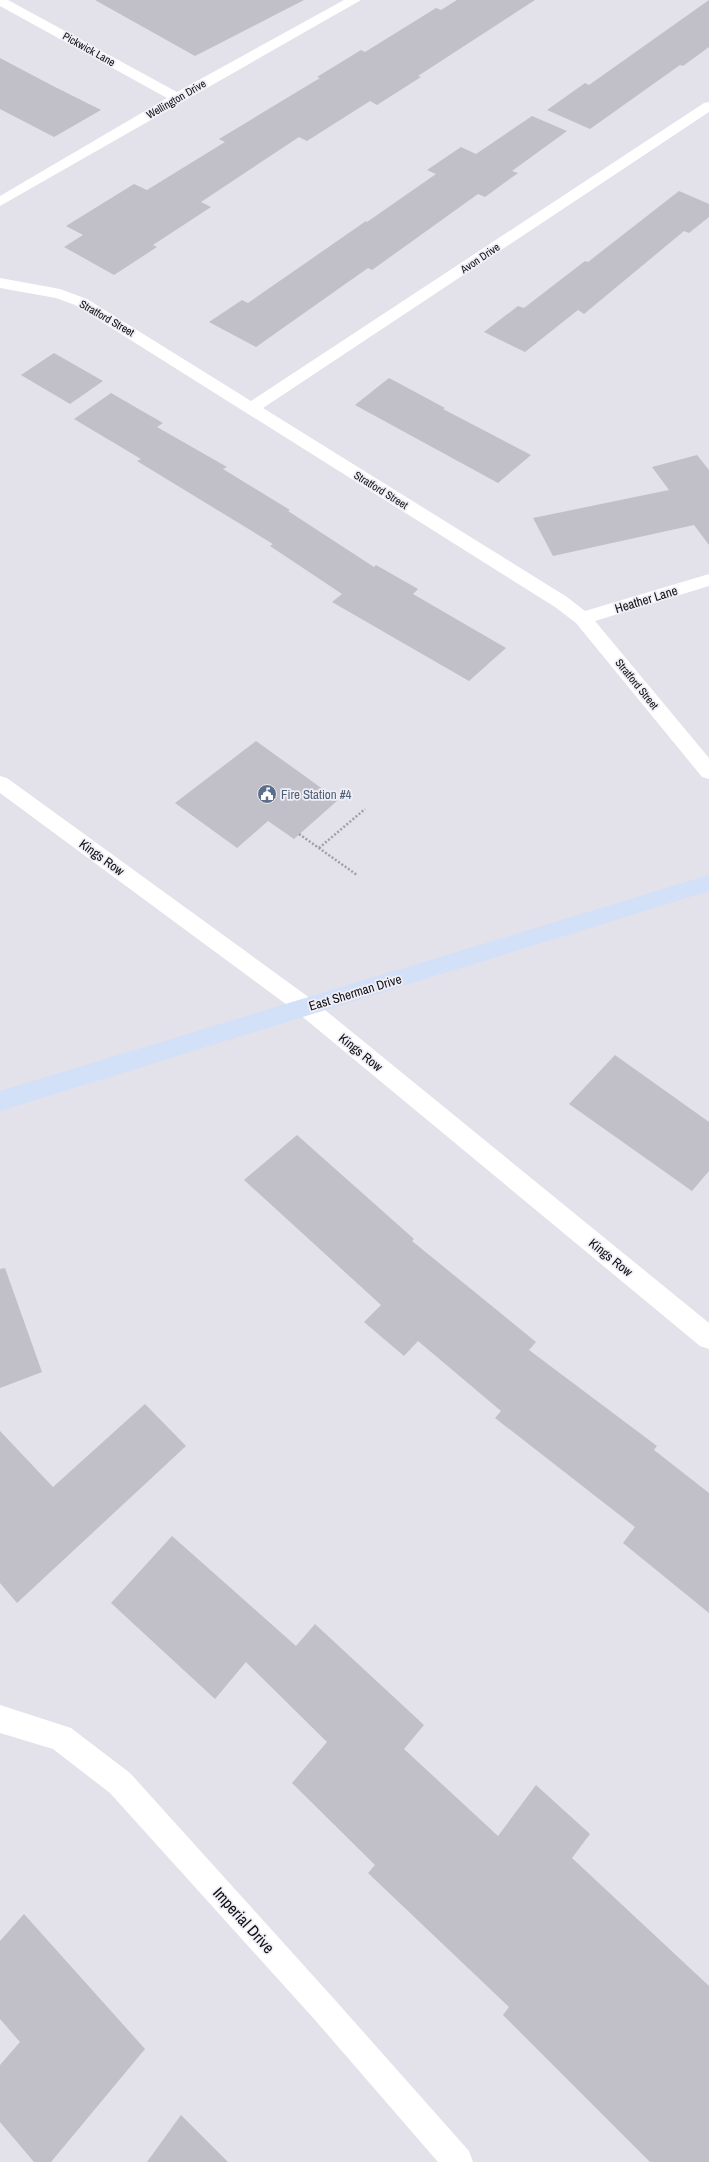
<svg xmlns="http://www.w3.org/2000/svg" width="709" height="2162" font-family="'Archivo Narrow',sans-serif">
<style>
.building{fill:#c1bfc7}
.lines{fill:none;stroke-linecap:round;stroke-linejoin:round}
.path{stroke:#a19fa6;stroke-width:2.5;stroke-dasharray:2 2;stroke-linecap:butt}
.minor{fill:#fff;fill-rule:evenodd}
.tertiary{fill:#fff;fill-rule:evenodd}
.secondary{fill:#d3e1f8;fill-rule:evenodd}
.labels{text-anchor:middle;stroke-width:3.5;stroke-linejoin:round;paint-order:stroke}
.far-street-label{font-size:11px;fill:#0f0f11;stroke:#f0eef7}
.street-label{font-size:13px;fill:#0f0f11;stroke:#f0eef7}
.service-label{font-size:13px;fill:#4e5e75;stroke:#f0eef7;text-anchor:start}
.near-street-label{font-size:16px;fill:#0f0f11;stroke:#f0eef7}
</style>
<rect width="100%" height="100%" fill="#e3e1ea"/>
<!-- building -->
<g class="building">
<polygon points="95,0 304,0 195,56"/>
<polygon points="457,0 535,0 418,76 421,77 377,105 370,101 307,141 299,137 201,202 211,207 153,245 157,247 114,275 64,247 83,235 66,226 134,184 147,190 225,142 219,139 320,78 317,77 361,50 365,52 436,8 441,10"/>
<polygon points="709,0 709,47 683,66 680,65 590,129 547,110 585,83 589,85"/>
<polygon points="0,58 51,85 101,110 54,137 0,109"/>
<polygon points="532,116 567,131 512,171 518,173 485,197 478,194 372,270 368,268 256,347 209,322 242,300 248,303 366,221 367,222 436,174 427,170 461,147 476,154"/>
<polygon points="679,191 709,204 709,217 689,233 684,231 584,314 578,310 525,352 484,332 518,306 524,308 585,261 588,262"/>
<polygon points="54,353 103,381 70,404 21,375"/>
<polygon points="389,378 445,408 443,409 531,455 498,483 355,405"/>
<polygon points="111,393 163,423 157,427 227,467 223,469 290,510 288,511 374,567 376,565 418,589 413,594 506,648 469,681 332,602 342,594 270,546 273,544 137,461 141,459 74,419"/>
<polygon points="697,455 709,470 709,545 694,525 553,556 533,518 669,490 652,467"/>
<polygon points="256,741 338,800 294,839 268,821 237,848 175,803"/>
<polygon points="615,1055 709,1122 709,1171 692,1191 569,1104"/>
<polygon points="297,1135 414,1239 412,1241 536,1342 529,1350 657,1446 654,1450 709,1493 709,1613 623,1543 635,1527 495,1418 501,1411 418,1341 404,1356 364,1322 381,1305 244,1180"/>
<polygon points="5,1268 42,1372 0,1388 0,1269"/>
<polygon points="145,1404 186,1446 17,1603 0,1583 0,1431 53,1487"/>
<polygon points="172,1536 296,1646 315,1624 424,1725 404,1749 498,1836 536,1785 590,1834 572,1858 709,1986 709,2162 650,2162 503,2015 509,2007 368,1873 375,1865 292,1783 327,1742 246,1662 215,1699 111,1603"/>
<polygon points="24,1914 145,2049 51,2162 34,2162 0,2122 0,2065 20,2042 0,2019 0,1941"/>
<polygon points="181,2115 228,2162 147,2162"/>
</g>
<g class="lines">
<!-- path -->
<g class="path">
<polyline points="299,834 357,875"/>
<polyline points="319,848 365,809"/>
</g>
<!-- minor -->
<g class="minor">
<polygon points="0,0 8,0 177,92 344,0 361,0 0,206 0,196 167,98 0,6"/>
<polygon points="709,102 709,112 263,408 567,597 585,611 709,574 709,586 595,621 709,758 709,779 702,777 576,623 555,607 75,305 56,298 0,288 0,278 60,289 87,299 251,401 704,103"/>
<polygon points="306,998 314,1001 709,1323 709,1349 700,1346 298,1013 295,1007 298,1001"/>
<polygon points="0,1705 71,1728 130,1773 335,2000 469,2151 473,2162 438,2162 315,2020 110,1793 53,1749 0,1733"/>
</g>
<!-- tertiary -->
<polygon class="tertiary" points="0,776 7,778 314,1001 317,1007 314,1013 306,1016 298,1013 0,793"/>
<!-- secondary -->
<polygon class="secondary" points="709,875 709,891 0,1111 0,1091"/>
</g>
<!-- icons -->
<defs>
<symbol id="civic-disc" viewBox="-11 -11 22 22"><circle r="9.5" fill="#5c6f8a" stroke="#f0eef7"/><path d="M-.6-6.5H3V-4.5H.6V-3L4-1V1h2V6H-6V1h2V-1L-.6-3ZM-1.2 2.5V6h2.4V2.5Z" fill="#fff"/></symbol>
</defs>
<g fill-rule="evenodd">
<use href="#civic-disc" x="256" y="783" width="22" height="22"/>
</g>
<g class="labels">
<!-- far-street labels -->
<g class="far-street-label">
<text transform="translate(89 49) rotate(29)" y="4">Pickwick Lane</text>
<text transform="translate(176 99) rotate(-30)" y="4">Wellington Drive</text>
<text transform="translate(480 258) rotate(-34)" y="4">Avon Drive</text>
<text transform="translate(107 318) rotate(30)" y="4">Stratford Street</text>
<text transform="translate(381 490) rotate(32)" y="4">Stratford Street</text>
<text transform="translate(637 684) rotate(51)" y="4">Stratford Street</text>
</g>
<!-- street labels -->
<g class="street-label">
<text transform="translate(646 599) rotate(-17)" y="5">Heather Lane</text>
<text transform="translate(102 857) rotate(36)" y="5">Kings Row</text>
<text transform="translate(355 992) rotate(-17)" y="5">East Sherman Drive</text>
<text transform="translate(361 1052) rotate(39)" y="5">Kings Row</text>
<text transform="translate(611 1257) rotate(39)" y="5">Kings Row</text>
</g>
<!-- service labels -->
<g class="service-label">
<text x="281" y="799">Fire Station #4</text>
</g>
<!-- near-street labels -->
<g class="near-street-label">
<text transform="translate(244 1920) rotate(48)" y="6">Imperial Drive</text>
</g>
</g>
</svg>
